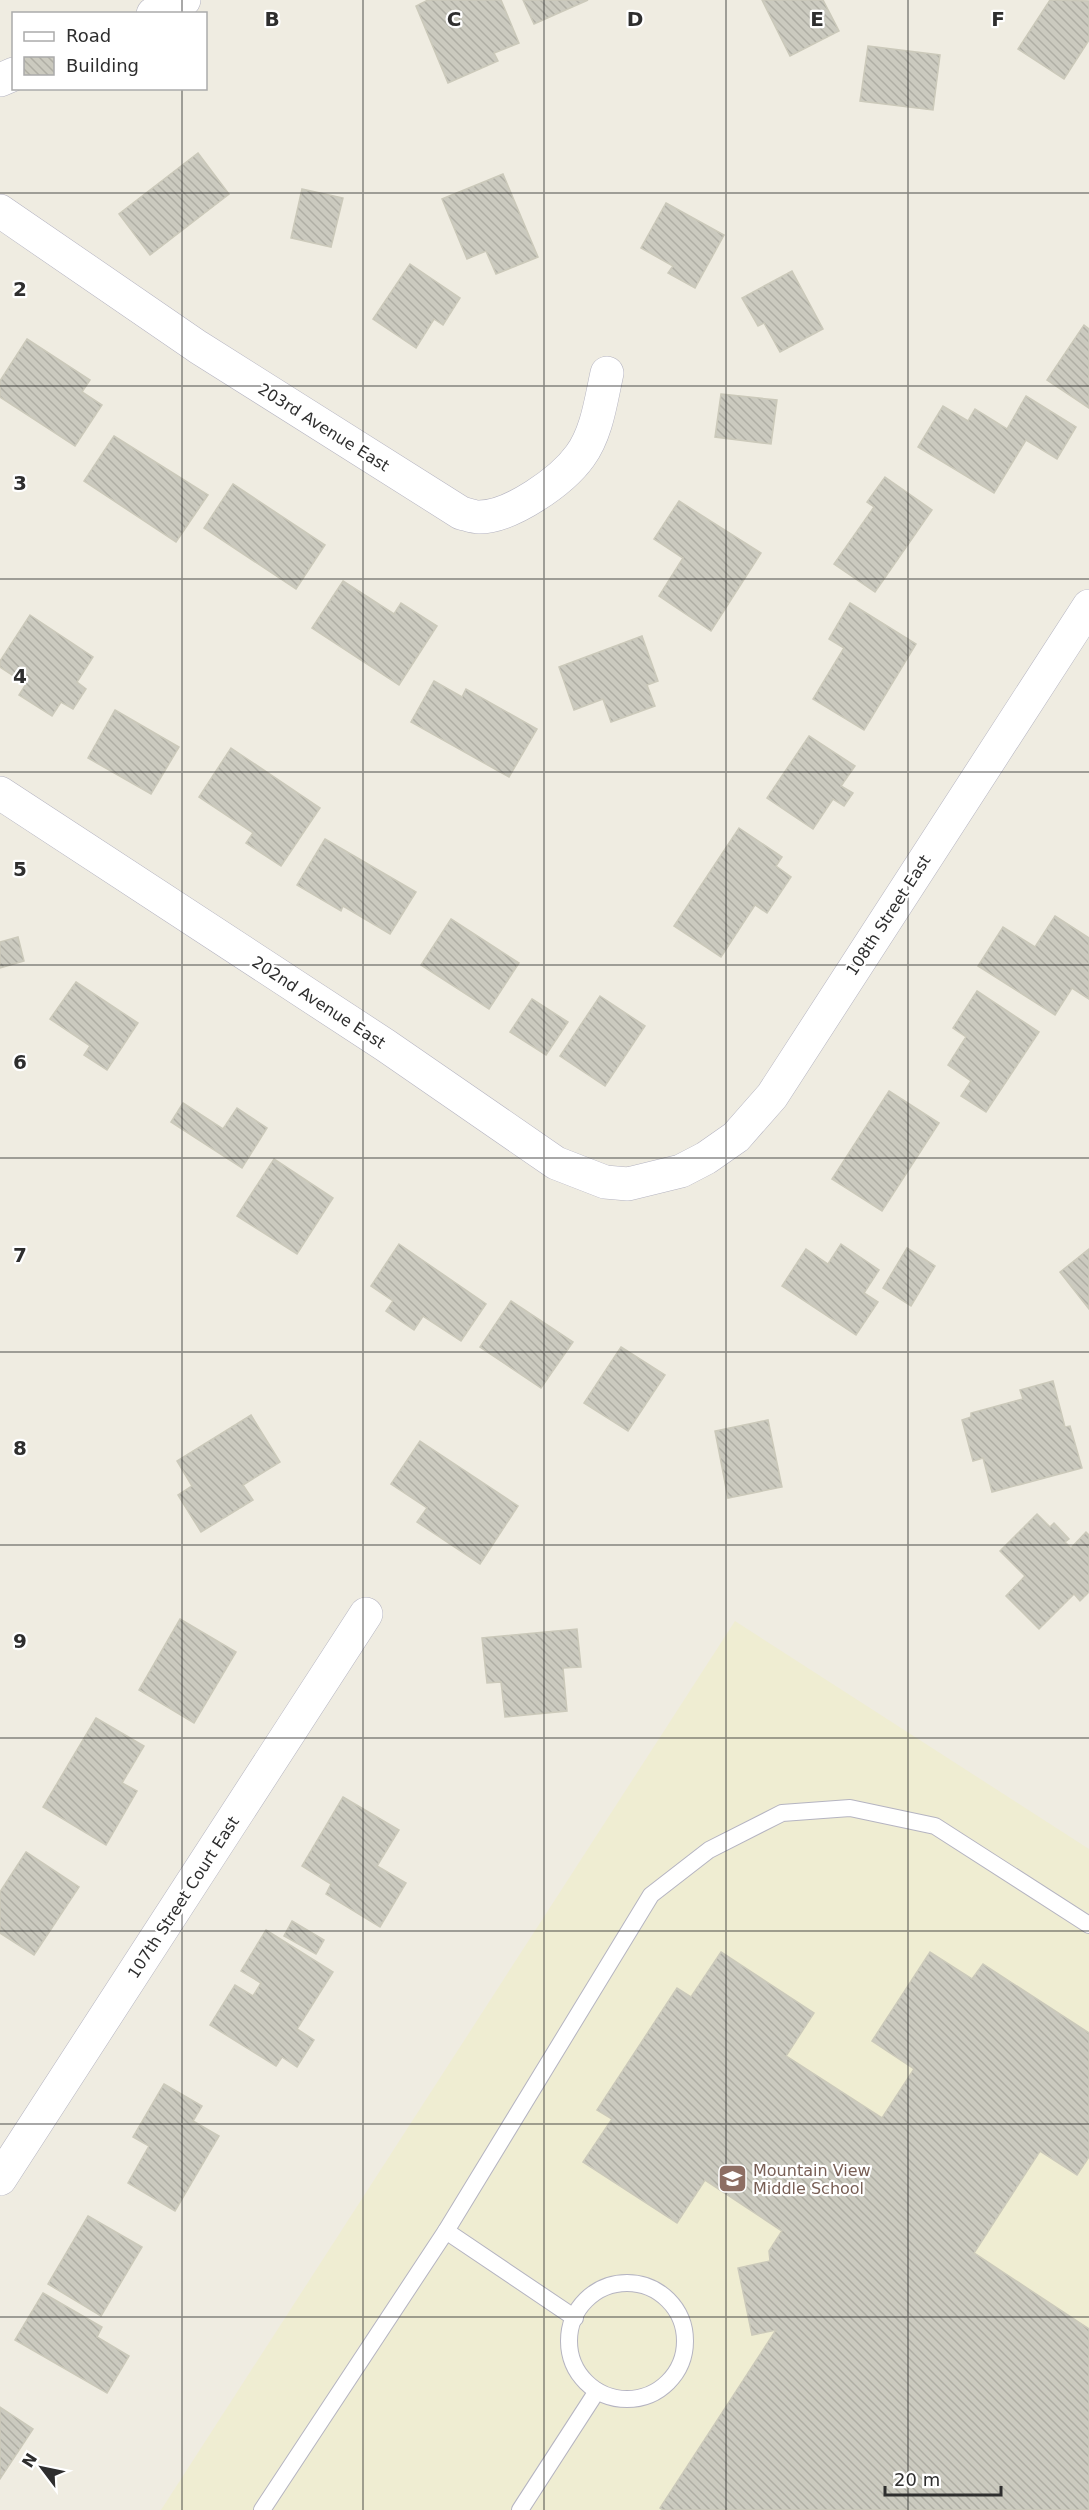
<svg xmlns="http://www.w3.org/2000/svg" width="1089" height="2510" font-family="'DejaVu Sans',sans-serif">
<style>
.education{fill:#efedd2}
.building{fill:url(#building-back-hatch);stroke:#cbc9ba;stroke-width:1.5}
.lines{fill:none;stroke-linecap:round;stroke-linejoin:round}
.lane-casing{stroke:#b5b4c1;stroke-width:18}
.street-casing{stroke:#b5b4c1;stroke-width:34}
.lane{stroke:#fff;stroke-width:16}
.street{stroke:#fff;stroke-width:33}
.grid{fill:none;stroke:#2e2e2e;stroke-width:1.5;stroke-opacity:0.55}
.labels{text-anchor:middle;stroke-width:4.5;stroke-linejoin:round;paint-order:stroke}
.street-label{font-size:16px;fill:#2e2e2e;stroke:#fff}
.education-label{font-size:16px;fill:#785e54;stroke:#fff;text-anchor:start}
.grid-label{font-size:20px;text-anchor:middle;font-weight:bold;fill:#2e2e2e;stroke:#fff;stroke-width:4.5;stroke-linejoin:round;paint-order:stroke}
</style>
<defs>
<pattern id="building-back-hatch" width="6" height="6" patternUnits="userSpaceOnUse" patternTransform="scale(1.5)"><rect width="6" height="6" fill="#cbcabf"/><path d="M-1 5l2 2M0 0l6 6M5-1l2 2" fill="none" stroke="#afaea4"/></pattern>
</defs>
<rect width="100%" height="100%" fill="#efece1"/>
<!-- education -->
<polygon class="education" points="735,1621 1089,1849 1089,2510 161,2510"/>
<!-- building -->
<g class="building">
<polygon points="428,0 501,0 519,43 494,53 498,61 448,83 416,6"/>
<polygon points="523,0 588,0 534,24"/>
<polygon points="762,0 823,0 839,31 790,56"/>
<polygon points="1050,0 1089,1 1089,40 1064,79 1018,49"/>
<polygon points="868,46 940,55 933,110 860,101"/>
<polygon points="198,153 229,194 150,255 119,214"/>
<polygon points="503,174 538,257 496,274 486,251 467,259 442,199"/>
<polygon points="302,189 343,198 331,247 291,238"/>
<polygon points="666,203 724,235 695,288 668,273 673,266 641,248"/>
<polygon points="410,264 460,298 443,325 434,319 416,348 373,319"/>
<polygon points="792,271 823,329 780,352 764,323 758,326 742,298"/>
<polygon points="1084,325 1089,329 1089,408 1047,380"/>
<polygon points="27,339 90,380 82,392 102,405 75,446 0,397 0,381"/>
<polygon points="721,394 777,400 771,444 715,437"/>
<polygon points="1026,396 1076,427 1057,459 1026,440 994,493 918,447 943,406 968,421 975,409 1007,429"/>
<polygon points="114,436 208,495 176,542 84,481"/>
<polygon points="885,477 932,510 875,592 834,564 874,507 867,502"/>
<polygon points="233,484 325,545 296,589 204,528"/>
<polygon points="679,501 761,553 711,631 659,596 683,558 654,539"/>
<polygon points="343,581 394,614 401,603 437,626 399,685 312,628"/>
<polygon points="850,603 916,644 864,730 813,699 844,648 829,639"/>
<polygon points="30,615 93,657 77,682 86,689 73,709 61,702 52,716 19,695 26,684 0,667 0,661"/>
<polygon points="642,636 658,681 647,685 655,706 611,722 603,699 574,710 559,667"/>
<polygon points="434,681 462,697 466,689 537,729 509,777 411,722"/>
<polygon points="115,710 179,747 151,794 88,758"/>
<polygon points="809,736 855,766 841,786 853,793 844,806 833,799 813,829 767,798"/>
<polygon points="231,748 320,808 281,866 246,843 253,833 199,797"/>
<polygon points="739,828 782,857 776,866 791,877 767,913 755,905 721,957 674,926"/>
<polygon points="325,839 416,892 390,934 343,906 341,911 297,885"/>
<polygon points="1055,916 1089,938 1089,999 1072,988 1055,1015 978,966 1003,927 1035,947"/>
<polygon points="451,919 519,963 489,1009 421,965"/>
<polygon points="18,937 24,961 0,968 0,942"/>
<polygon points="76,982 138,1023 107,1070 84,1055 90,1046 50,1019"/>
<polygon points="977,991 1039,1032 986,1112 961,1096 971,1081 948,1065 966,1037 953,1028"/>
<polygon points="600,996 645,1026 605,1086 560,1056"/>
<polygon points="532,999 568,1022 546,1055 510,1032"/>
<polygon points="889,1091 939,1123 882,1211 832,1179"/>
<polygon points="183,1103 223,1129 237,1108 267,1128 242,1168 171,1122"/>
<polygon points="274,1159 333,1198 297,1254 237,1216"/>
<polygon points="399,1244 486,1304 461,1341 423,1316 414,1330 386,1311 393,1301 371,1286"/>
<polygon points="841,1244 879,1270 864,1293 878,1302 856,1335 782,1286 806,1249 828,1264"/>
<polygon points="907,1248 935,1266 911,1306 883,1288"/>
<polygon points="1089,1249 1089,1309 1060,1272"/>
<polygon points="511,1301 573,1342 541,1388 480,1347"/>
<polygon points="621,1347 665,1375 628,1431 584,1403"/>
<polygon points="1053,1381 1065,1427 1070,1426 1082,1468 992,1492 983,1458 973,1461 962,1420 971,1417 971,1413 1023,1399 1020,1390"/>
<polygon points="251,1415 280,1462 243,1485 253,1500 201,1532 178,1495 192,1486 177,1461"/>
<polygon points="768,1420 782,1487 728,1498 715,1431"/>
<polygon points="420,1441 518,1506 480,1564 417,1522 427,1508 391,1484"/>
<polygon points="1037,1514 1050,1527 1054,1523 1069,1539 1065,1542 1071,1548 1086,1532 1089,1535 1089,1592 1080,1601 1074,1594 1039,1629 1006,1596 1025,1576 1000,1551"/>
<polygon points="180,1619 236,1652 194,1723 139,1690"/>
<polygon points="577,1629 581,1667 563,1668 567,1711 505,1717 501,1682 487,1683 482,1638"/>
<polygon points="96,1718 144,1746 122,1783 137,1791 106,1845 43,1807"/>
<polygon points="343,1797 399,1830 377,1866 406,1883 380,1927 326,1894 331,1884 302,1866"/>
<polygon points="26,1852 79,1887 34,1955 0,1933 0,1892"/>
<polygon points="292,1921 324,1940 316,1954 284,1936"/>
<polygon points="266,1930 333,1972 297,2029 314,2040 297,2067 282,2057 276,2066 210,2025 235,1985 253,1996 261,1983 241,1971"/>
<polygon points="721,1952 814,2013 786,2056 882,2118 914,2069 872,2041 930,1952 972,1979 983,1964 1089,2033 1089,2157 1077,2175 1040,2151 974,2253 1089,2329 1089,2510 663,2510 660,2508 776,2330 752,2335 738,2268 770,2261 769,2251 782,2231 705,2180 677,2223 583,2162 612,2119 597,2110 677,1988 691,1997"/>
<polygon points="164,2084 202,2106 193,2121 219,2136 175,2211 128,2183 149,2146 133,2137"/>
<polygon points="88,2216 142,2247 101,2316 48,2284"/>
<polygon points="43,2293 102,2327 97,2337 129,2356 107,2393 15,2340"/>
<polygon points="0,2407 33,2429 0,2479"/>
</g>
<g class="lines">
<defs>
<g id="lane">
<polyline points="446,2231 575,2318"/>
<circle cx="627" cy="2341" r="58"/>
<polyline points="262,2510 446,2231 651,1895 709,1850 782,1813 850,1808 935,1826 1089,1925"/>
<polyline points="520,2510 597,2391"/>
</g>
<g id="street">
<polyline points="153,14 184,0"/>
<polyline points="0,80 14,74"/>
<path d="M0 211 198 347 461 513C466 514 473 517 479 517 511 517 562 481 580 456 597 433 601 400 607 373"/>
<polyline points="0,793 385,1045 556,1163 605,1182 628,1184 681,1171 706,1158 736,1137 772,1096 1089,606"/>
<polyline points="0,2179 366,1614"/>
</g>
</defs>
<!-- lane casing -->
<use href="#lane" class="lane-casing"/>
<!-- street casing -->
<use href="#street" class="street-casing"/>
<!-- lane -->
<use href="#lane" class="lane"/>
<!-- street -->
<use href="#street" class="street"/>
</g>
<!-- grid -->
<path class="grid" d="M182 0V14M363 0V2510M544 0V2510M726 0V2510M908 0V2510M182 88V2510M0 193H1089M0 386H1089M0 579H1089M0 772H1089M0 965H1089M0 1158H1089M0 1352H1089M0 1545H1089M0 1738H1089M0 1931H1089M0 2124H1089M0 2317H1089"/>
<!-- icons -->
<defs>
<symbol id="school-square" viewBox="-11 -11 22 22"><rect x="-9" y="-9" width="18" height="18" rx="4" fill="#8d6e63" stroke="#fff"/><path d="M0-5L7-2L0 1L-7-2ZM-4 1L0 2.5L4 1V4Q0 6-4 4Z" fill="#fff"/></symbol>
</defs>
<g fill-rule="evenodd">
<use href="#school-square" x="716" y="2162" width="33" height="33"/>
</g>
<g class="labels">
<!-- street labels -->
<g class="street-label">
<text transform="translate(324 427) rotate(32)" y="6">203rd Avenue East</text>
<text transform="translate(888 915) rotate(-57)" y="6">108th Street East</text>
<text transform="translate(319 1002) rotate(33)" y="6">202nd Avenue East</text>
<text transform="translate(183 1897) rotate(-57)" y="6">107th Street Court East</text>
</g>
<!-- education labels -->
<g class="education-label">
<text x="753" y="2176">Mountain View<tspan x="753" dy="18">Middle School</tspan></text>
</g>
</g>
<g class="grid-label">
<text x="272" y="26">B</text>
<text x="454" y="26">C</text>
<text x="635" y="26">D</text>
<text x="817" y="26">E</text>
<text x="998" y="26">F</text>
<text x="20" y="296">2</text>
<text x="20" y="490">3</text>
<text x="20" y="683">4</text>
<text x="20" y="876">5</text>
<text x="20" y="1069">6</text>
<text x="20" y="1262">7</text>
<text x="20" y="1455">8</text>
<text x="20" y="1648">9</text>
</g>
<!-- legend -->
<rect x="12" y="12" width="195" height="78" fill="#ffffff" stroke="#ababab" stroke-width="1.5"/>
<rect x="24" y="32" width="30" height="9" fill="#ffffff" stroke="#ababab" stroke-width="1.5"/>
<text x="66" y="42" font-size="18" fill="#2e2e2e">Road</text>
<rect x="24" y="57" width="30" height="18" fill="url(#building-back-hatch)" stroke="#ababab" stroke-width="1.5"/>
<text x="66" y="72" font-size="18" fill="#2e2e2e">Building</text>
<!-- north arrow -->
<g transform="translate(42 2468) rotate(302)" stroke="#ffffff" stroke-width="4.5" paint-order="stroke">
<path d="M0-4.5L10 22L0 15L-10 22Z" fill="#2e2e2e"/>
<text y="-9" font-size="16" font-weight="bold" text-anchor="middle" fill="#2e2e2e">N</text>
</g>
<!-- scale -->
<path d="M885 2486v9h116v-9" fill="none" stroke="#2e2e2e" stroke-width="3"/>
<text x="894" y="2486" font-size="18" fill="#2e2e2e" stroke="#ffffff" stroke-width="4.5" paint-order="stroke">20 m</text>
</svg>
